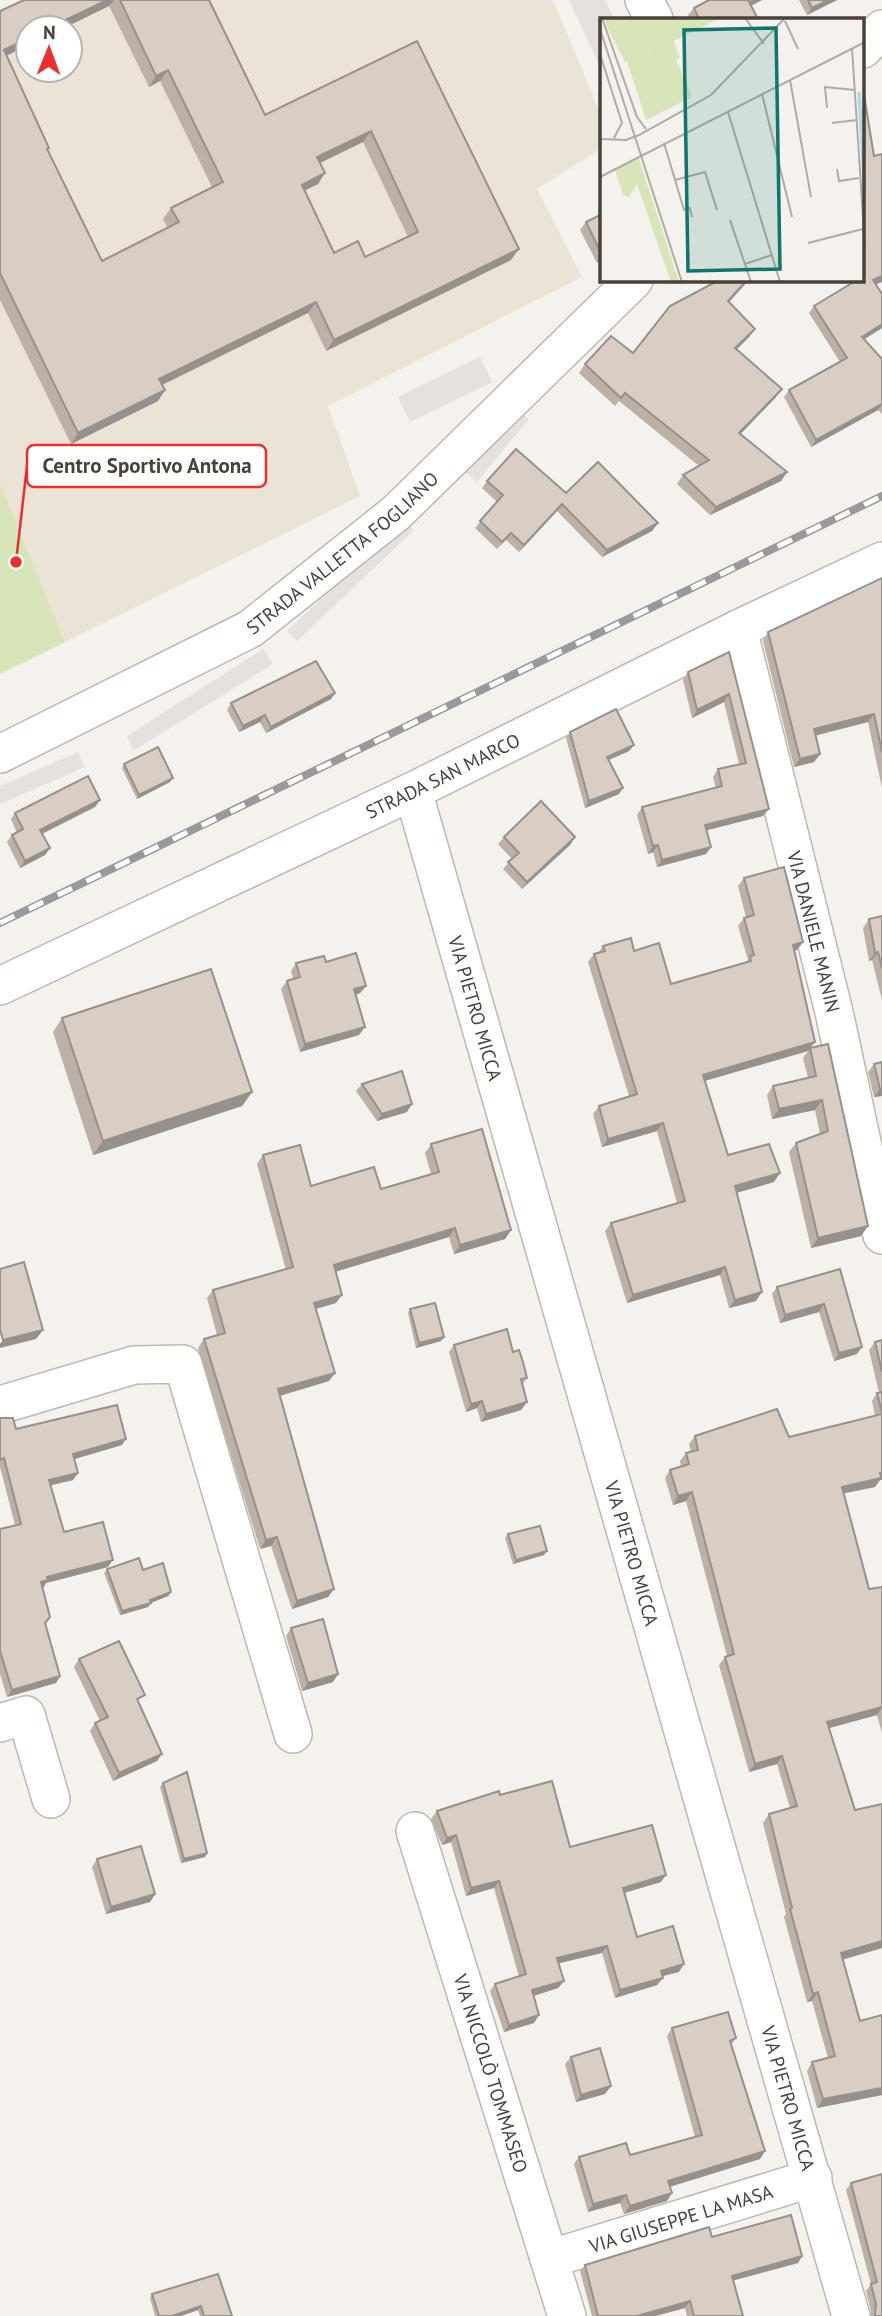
<svg xmlns="http://www.w3.org/2000/svg" width="882" height="2316" font-family="'PT Sans',sans-serif">
<style>
.education{fill:#ece3d7}
.garden{fill:#d7e5b8}
.parking{fill:#e4e1df}
.lines{fill:none;stroke-linecap:round;stroke-linejoin:round}
.minor-casing{stroke:#c0b7af;stroke-width:40}
.minor{stroke:#fff;stroke-width:37}
.rail-casing{stroke:#999;stroke-width:8}
.rail{stroke:#fff;stroke-width:5;stroke-dasharray:16;stroke-linecap:butt}
.wall{fill:#bbb1a9;fill-rule:evenodd}
.shaded-wall{fill:#98908a}
.building{fill:#d9cec5;stroke:#98908a;stroke-width:2;fill-rule:evenodd}
.labels{text-anchor:middle;stroke-width:7;stroke-linejoin:round;paint-order:stroke}
.street-label{font-size:19px;fill:#49413a;stroke:#fff}
.inset-river{fill:none;stroke:#addbec;stroke-width:3.5}
.inset-road{fill:none;stroke:#b0aba5;stroke-width:2}
.view{fill:#0f766e;fill-opacity:0.15;stroke:#0f766e;stroke-width:3.5}
.inset-edge{fill:none;stroke:#49413a;stroke-width:3.5}
.leader{fill:none;stroke:#ea2f2d;stroke-width:2.5}
.callout-dot{fill:#ea2f2d;stroke:#fff;stroke-width:2.5}
.callout{fill:#fff;stroke:#ea2f2d;stroke-width:2.5}
.callout-label{font-size:21px;text-anchor:middle;font-weight:bold;fill:#49413a}
</style>
<rect width="100%" height="100%" fill="#f5f1ec"/>
<!-- education -->
<polygon class="education" points="122,0 553,0 602,117 602,148 537,189 582,277 328,406 360,496 65,642 0,483 0,59 28,45 28,70 70,70 70,28 64,28"/>
<!-- garden -->
<polygon class="garden" points="0,483 65,642 0,674"/>
<!-- parking -->
<g class="parking">
<polygon points="569,0 605,0 614,19 602,19 602,71"/>
<polygon points="480,357 492,382 410,422 398,397"/>
<polygon points="517,410 529,419 477,482 465,472"/>
<polygon points="404,520 414,530 297,641 287,631"/>
<polygon points="263,649 273,664 133,751 127,736"/>
<polygon points="78,752 85,767 0,804 0,786"/>
</g>
<g class="lines">
<defs>
<g id="minor">
<polyline points="644,0 654,19"/>
<polyline points="863,49 882,29"/>
<path id="s1" d="M738 629 834 1012 882 1235"/>
<path id="s2" d="M0 754 250 629 396 513 634 280"/>
<path id="s3" d="M413 791 851 2316"/>
<path id="s4" d="M0 986 413 791 738 629 882 561"/>
<polyline points="0,1405 134,1365 183,1364 293,1734"/>
<polyline points="0,1723 26,1715 51,1799"/>
<path id="s5" d="M415 1831 567 2316"/>
<path id="s6" d="M549 2259 813 2178"/>
</g>
</defs>
<!-- minor casing -->
<use href="#minor" class="minor-casing"/>
<!-- minor -->
<use href="#minor" class="minor"/>
<defs>
<polyline id="rail" points="0,923 882,496"/>
</defs>
<!-- rail casing -->
<use href="#rail" class="rail-casing"/>
<!-- rail -->
<use href="#rail" class="rail"/>
</g>
<!-- wall -->
<g class="wall">
<path d="M24 0H209L265 115 417 41 511 260 326 351 308 313 162 384 165 390 158 401 71 444 0 300V11ZM109 6 149 87 160 81 212 187 171 208 163 219 168 228 102 261 48 150 49 148 7 56 28 28H64ZM363 142 408 237 365 257 334 253 304 190 318 184 320 162Z"/>
<polygon points="709,0 762,0 751,5 758,19 690,19 688,15 694,8"/>
<polygon points="799,0 837,0 807,15"/>
<polygon points="863,89 882,282 876,284 882,294 882,328 864,339 882,359 882,414 878,410 811,447 784,397 789,390 840,362 809,313 814,306 863,280"/>
<polygon points="602,214 602,261 597,263 580,230 586,222"/>
<polygon points="729,302 755,329 749,337 736,350 776,397 740,434 787,472 781,481 710,515 677,484 683,475 699,466 619,401 615,406 579,373 585,364 633,353"/>
<polygon points="487,481 566,493 658,523 652,531 602,557 557,511 519,552 506,540 497,549 475,528 497,502 482,488"/>
<polygon points="882,578 882,788 868,722 815,736 820,754 814,762 794,767 763,641 768,632"/>
<polygon points="729,652 763,816 707,830 706,854 657,867 653,852 648,854 637,815 642,807 716,788 713,777 718,769 739,764 724,702 692,718 683,680 688,672"/>
<polygon points="335,693 331,699 266,733 260,722 239,732 227,710 231,703"/>
<polygon points="570,732 634,745 629,751 609,760 619,794 585,808 566,738"/>
<polygon points="124,764 170,782 137,799 122,768"/>
<polygon points="100,800 95,807 42,833 50,848 45,855 20,868 7,842 12,835 17,833 11,819 15,813"/>
<polygon points="504,837 575,837 570,845 522,889 503,869 512,859 498,844"/>
<polygon points="744,878 803,942 797,950 794,951 811,1048 868,1226 861,1236 811,1248 789,1152 796,1143 820,1134 815,1110 772,1119 767,1095 773,1086 808,1078 803,1058 808,1051 705,1081 728,1155 774,1182 736,1193 756,1301 729,1308 720,1275 627,1303 605,1231 611,1223 677,1203 657,1131 602,1147 593,1114 599,1106 629,1096 588,962 594,954 598,953 603,946 634,951 671,984 745,963 748,960 738,926 744,918 746,917 738,886"/>
<polygon points="882,916 882,1000 872,960 869,961 863,928 869,919"/>
<polygon points="326,962 366,986 360,993 356,995 359,1035 300,1052 281,989 287,981 293,979 291,971 296,963"/>
<polygon points="62,1018 252,1092 242,1106 93,1155 53,1032"/>
<polygon points="882,1062 882,1096 874,1097 868,1072 874,1064"/>
<polygon points="362,1084 407,1112 377,1121 356,1091"/>
<polygon points="431,1144 511,1230 505,1239 454,1254 449,1237 335,1272 336,1303 316,1309 329,1381 280,1396 334,1589 328,1597 292,1609 271,1546 260,1549 198,1348 204,1339 217,1335 207,1298 213,1290 286,1270 257,1164 263,1155 311,1186 381,1189 431,1174 425,1153"/>
<polygon points="840,1269 857,1354 834,1361 819,1312 780,1323 772,1294 777,1287"/>
<polygon points="410,1309 444,1337 441,1341 416,1348 408,1313"/>
<polygon points="882,1340 882,1480 880,1480 875,1487 843,1493 869,1589 882,1587 882,1733 877,1715 829,1728 882,1948 843,1959 882,2095 817,2108 807,2071 812,2062 828,2058 812,2001 807,2002 784,1917 786,1914 763,1823 769,1814 790,1808 777,1764 749,1772 719,1665 725,1657 727,1656 686,1501 673,1505 665,1478 670,1470 681,1466 680,1461 686,1453 691,1452 689,1444 695,1436 789,1437 875,1416 872,1401 877,1393 879,1393 869,1350 875,1342"/>
<polygon points="454,1345 513,1352 527,1378 522,1385 527,1402 521,1410 481,1422 477,1408 466,1412 449,1352"/>
<polygon points="0,1418 16,1429 122,1445 74,1459 73,1480 50,1485 64,1532 108,1567 46,1583 42,1587 45,1624 60,1676 56,1683 7,1697 0,1674 0,1529 15,1525 0,1467"/>
<polygon points="508,1534 544,1555 513,1564 505,1538"/>
<polygon points="107,1569 143,1570 171,1592 168,1596 151,1603 148,1607 120,1615 104,1573"/>
<polygon points="291,1628 338,1674 333,1682 302,1691 286,1636"/>
<polygon points="79,1659 157,1761 113,1781 90,1731 95,1723 100,1721 74,1667"/>
<polygon points="163,1783 205,1857 181,1863 160,1787"/>
<polygon points="500,1795 570,1847 661,1882 624,1893 637,1937 679,1972 662,1976 657,1985 615,1998 602,1953 558,1963 564,1981 558,1988 533,1996 534,2023 504,2032 490,1991 495,1984 519,1977 494,1888 466,1896 451,1842 442,1845 431,1819 437,1811"/>
<polygon points="97,1859 155,1894 150,1902 106,1914 92,1867"/>
<polygon points="672,2028 736,2038 731,2045 765,2151 760,2159 670,2186 667,2201 624,2214 620,2203 588,2212 574,2164 579,2157 630,2155 695,2137 667,2036"/>
<polygon points="571,2057 605,2094 576,2102 565,2064"/>
<polygon points="882,2174 882,2316 871,2316 871,2311 866,2291 871,2284 846,2190 851,2183"/>
<polygon points="712,2237 802,2256 798,2263 733,2280 743,2316 687,2316 685,2308 655,2316 592,2316 580,2271 585,2265"/>
<polygon points="218,2274 232,2316 200,2316 198,2310 181,2316 155,2316 150,2298 152,2294"/>
</g>
<!-- shaded-wall -->
<g class="shaded-wall">
<polygon points="107,0 114,0 109,6 64,28 49,28"/>
<polygon points="752,0 762,0 745,9 750,1"/>
<polygon points="828,0 837,0 807,15 812,8"/>
<polygon points="28,38 28,45 0,59 4,50"/>
<polygon points="168,70 160,81 149,87 156,76"/>
<polygon points="371,131 363,142 310,168 317,157"/>
<polygon points="325,173 318,184 294,196 302,185"/>
<polygon points="519,249 511,260 326,351 334,340"/>
<polygon points="882,276 882,282 868,287 873,280"/>
<polygon points="747,280 749,280 722,310 728,301"/>
<polygon points="316,302 308,313 152,390 159,379"/>
<polygon points="882,324 882,328 857,344 862,337"/>
<polygon points="755,329 749,337 729,357 735,348"/>
<polygon points="782,389 776,397 733,442 739,433"/>
<polygon points="165,390 158,401 71,444 78,433"/>
<polygon points="882,404 878,410 811,447 816,440"/>
<polygon points="787,472 781,481 710,515 716,507"/>
<polygon points="562,504 557,511 519,552 524,545"/>
<polygon points="658,523 652,531 602,557 607,550"/>
<polygon points="335,693 331,699 266,733 271,727"/>
<polygon points="729,694 724,702 692,718 697,710"/>
<polygon points="874,714 868,722 808,737 814,729"/>
<polygon points="265,715 260,722 239,732 243,726"/>
<polygon points="634,745 629,751 602,763 607,757"/>
<polygon points="820,754 814,762 794,767 800,759"/>
<polygon points="173,778 170,782 137,799 139,795"/>
<polygon points="623,788 619,794 585,808 589,801"/>
<polygon points="100,800 95,807 36,837 40,830"/>
<polygon points="769,809 763,816 700,832 705,825"/>
<polygon points="575,837 570,845 522,889 527,882"/>
<polygon points="658,845 653,852 648,854 653,846"/>
<polygon points="711,847 706,854 657,867 662,860"/>
<polygon points="50,848 45,855 20,868 25,861"/>
<polygon points="803,942 797,950 787,953 793,945"/>
<polygon points="878,952 872,960 869,961 875,953"/>
<polygon points="366,986 360,993 349,997 354,989"/>
<polygon points="365,1027 359,1035 300,1052 305,1044"/>
<polygon points="815,1042 808,1051 697,1083 703,1075"/>
<polygon points="880,1089 882,1089 882,1096 874,1097"/>
<polygon points="252,1092 242,1106 93,1155 103,1141"/>
<polygon points="822,1100 815,1110 772,1119 779,1109"/>
<polygon points="412,1104 407,1112 377,1121 382,1114"/>
<polygon points="663,1123 657,1131 602,1147 608,1139"/>
<polygon points="780,1173 774,1182 729,1195 735,1186"/>
<polygon points="868,1226 861,1236 811,1248 818,1238"/>
<polygon points="455,1228 449,1237 328,1274 334,1265"/>
<polygon points="511,1230 505,1239 454,1254 460,1245"/>
<polygon points="725,1267 720,1275 627,1303 633,1295"/>
<polygon points="762,1292 756,1301 729,1308 735,1300"/>
<polygon points="342,1295 336,1303 308,1311 314,1303"/>
<polygon points="824,1304 819,1312 780,1323 785,1315"/>
<polygon points="43,1330 36,1339 0,1348 0,1344 3,1340"/>
<polygon points="444,1337 441,1341 416,1348 419,1343"/>
<polygon points="862,1347 857,1354 834,1361 839,1353"/>
<polygon points="335,1373 329,1381 272,1398 278,1389"/>
<polygon points="482,1401 477,1408 466,1412 471,1404"/>
<polygon points="527,1402 521,1410 481,1422 486,1414"/>
<polygon points="126,1439 122,1445 68,1461 73,1454"/>
<polygon points="78,1473 73,1480 44,1487 49,1480"/>
<polygon points="880,1473 882,1473 882,1480 880,1480 875,1487 836,1495 842,1487"/>
<polygon points="692,1492 686,1501 673,1505 678,1496"/>
<polygon points="277,1537 271,1546 260,1549 266,1540"/>
<polygon points="547,1551 544,1555 513,1564 516,1560"/>
<polygon points="113,1560 108,1567 46,1583 44,1587 36,1589 41,1582 47,1577"/>
<polygon points="334,1589 328,1597 292,1609 297,1601"/>
<polygon points="171,1592 168,1596 148,1604 151,1603 148,1607 120,1615 122,1611"/>
<polygon points="338,1674 333,1682 302,1691 308,1683"/>
<polygon points="60,1676 56,1683 7,1697 12,1690"/>
<polygon points="882,1707 877,1715 822,1730 827,1722"/>
<polygon points="162,1754 157,1761 113,1781 119,1773"/>
<polygon points="782,1756 777,1764 749,1772 755,1764"/>
<polygon points="456,1835 451,1842 442,1845 447,1838"/>
<polygon points="207,1853 205,1857 181,1863 184,1859"/>
<polygon points="666,1875 661,1882 617,1895 623,1888"/>
<polygon points="499,1881 494,1888 466,1896 471,1888"/>
<polygon points="155,1894 150,1902 106,1914 111,1907"/>
<polygon points="882,1941 882,1948 835,1962 841,1953"/>
<polygon points="607,1946 602,1953 552,1965 557,1958"/>
<polygon points="684,1964 679,1972 655,1978 661,1971"/>
<polygon points="663,1978 657,1985 615,1998 620,1990"/>
<polygon points="564,1981 558,1988 527,1998 532,1990"/>
<polygon points="818,1992 812,2001 807,2002 813,1994"/>
<polygon points="539,2015 534,2023 504,2032 509,2025"/>
<polygon points="611,2086 605,2094 576,2102 581,2095"/>
<polygon points="882,2088 882,2095 817,2108 823,2099"/>
<polygon points="765,2151 760,2159 663,2189 668,2181"/>
<polygon points="672,2193 667,2201 624,2214 630,2206"/>
<polygon points="626,2195 620,2203 588,2212 593,2204"/>
<polygon points="802,2256 798,2263 728,2282 732,2276"/>
<polygon points="690,2301 685,2308 655,2316 637,2316"/>
<polygon points="201,2306 198,2310 181,2316 172,2316"/>
</g>
<!-- building -->
<g class="building">
<path d="M24 0H107L49 28H28V38L4 50 49 148 47 149 102 261 179 222 171 208 223 182 168 70 156 76 120 0H209L265 115 417 41 519 249 334 340 316 302 159 379 165 390 78 433 0 273V11ZM371 131 418 232 365 257 358 241 334 253 302 185 325 173 317 157Z"/>
<polygon points="709,0 748,0 758,19 699,19 694,8"/>
<polygon points="808,0 828,0 812,8"/>
<polygon points="863,89 874,156 882,154 882,276 873,280 882,294 882,324 862,337 882,359 882,404 816,440 789,390 847,358 814,306 857,280 863,280 864,276 863,273"/>
<polygon points="602,214 602,255 586,222"/>
<polygon points="719,280 747,280 728,301 755,329 735,348 782,389 739,433 787,472 716,507 683,475 709,460 625,393 621,398 585,364 611,336 633,353 670,306"/>
<polygon points="516,449 566,493 598,462 658,523 607,550 562,504 524,545 511,533 502,542 480,521 503,495 487,481"/>
<polygon points="882,578 882,752 874,714 814,729 820,754 800,759 768,632"/>
<polygon points="729,652 769,809 705,825 711,847 662,860 658,845 653,846 642,807 722,786 718,769 746,763 729,694 697,710 688,672"/>
<polygon points="316,661 335,693 271,727 265,715 243,726 231,703"/>
<polygon points="616,709 634,745 607,757 623,788 589,801 570,732"/>
<polygon points="158,747 173,778 139,795 124,764"/>
<polygon points="88,776 100,800 40,830 50,848 25,861 12,835 23,829 15,813"/>
<polygon points="541,801 575,837 527,882 508,862 519,853 504,837"/>
<polygon points="784,867 803,942 793,945 815,1042 703,1075 728,1155 769,1144 780,1173 735,1186 762,1292 735,1300 725,1267 633,1295 611,1223 685,1201 663,1123 608,1139 599,1106 637,1094 594,954 605,951 603,946 631,938 634,951 659,943 671,984 751,961 750,956 754,955 744,918 754,915 744,878"/>
<polygon points="882,916 882,968 878,952 875,953 869,919"/>
<polygon points="356,953 366,986 354,989 365,1027 305,1044 287,981 300,977 296,963 324,956 326,962"/>
<polygon points="211,969 252,1092 103,1141 62,1018"/>
<polygon points="828,1044 868,1226 818,1238 796,1143 828,1131 822,1100 779,1109 773,1086 816,1076 810,1048"/>
<polygon points="882,1062 882,1089 880,1089 874,1064"/>
<polygon points="402,1071 412,1104 382,1114 362,1084"/>
<polygon points="482,1129 511,1230 460,1245 455,1228 334,1265 342,1295 314,1303 335,1373 278,1389 334,1589 297,1601 277,1537 266,1540 204,1339 225,1333 213,1290 293,1267 263,1155 300,1145 311,1186 374,1167 381,1189 439,1172 431,1144"/>
<polygon points="24,1262 43,1330 3,1340 0,1330 0,1269"/>
<polygon points="840,1269 862,1347 839,1353 824,1304 785,1315 777,1287"/>
<polygon points="435,1303 444,1337 419,1343 410,1309"/>
<polygon points="507,1329 513,1352 519,1350 523,1362 527,1378 521,1379 527,1402 486,1414 482,1401 471,1404 454,1345"/>
<polygon points="882,1340 882,1372 875,1342"/>
<polygon points="882,1392 882,1413 877,1393"/>
<polygon points="117,1405 126,1439 73,1454 78,1473 49,1480 64,1532 103,1522 113,1560 47,1577 48,1580 41,1582 50,1617 45,1623 60,1676 12,1690 0,1651 0,1529 21,1524 4,1458 0,1460 0,1418 13,1418 16,1429"/>
<polygon points="777,1409 789,1437 882,1414 882,1473 880,1473 881,1478 842,1487 869,1589 882,1587 882,1707 827,1722 855,1810 882,1804 882,1941 841,1953 860,2021 882,2015 882,2088 823,2099 812,2062 835,2056 818,1992 813,1994 790,1909 792,1908 769,1814 797,1806 782,1756 755,1764 725,1657 734,1654 692,1492 678,1496 670,1470 689,1464 686,1453 698,1450 695,1436"/>
<polygon points="540,1526 547,1551 516,1560 508,1534"/>
<polygon points="139,1558 143,1570 163,1563 171,1592 150,1600 151,1603 122,1611 107,1569"/>
<polygon points="323,1619 338,1674 308,1683 291,1628"/>
<polygon points="119,1641 145,1695 137,1699 162,1754 119,1773 95,1723 108,1717 79,1659"/>
<polygon points="187,1772 207,1853 184,1859 163,1783"/>
<polygon points="552,1781 570,1847 652,1825 666,1875 623,1888 637,1937 673,1926 684,1964 661,1971 663,1978 620,1990 607,1946 557,1958 564,1981 532,1990 539,2015 509,2025 495,1984 526,1974 499,1881 471,1888 456,1835 447,1838 437,1811 499,1791 500,1795"/>
<polygon points="141,1846 155,1894 111,1907 97,1859"/>
<polygon points="728,2012 736,2038 730,2041 765,2151 668,2181 672,2193 630,2206 626,2195 593,2204 579,2157 626,2143 630,2155 702,2135 672,2028"/>
<polygon points="600,2048 611,2086 581,2095 571,2057"/>
<polygon points="882,2174 882,2316 875,2316 876,2304 871,2284 877,2282 851,2183"/>
<polygon points="791,2215 802,2256 732,2276 743,2316 694,2316 690,2301 637,2316 598,2316 585,2265 709,2227 712,2237"/>
<polygon points="218,2274 232,2316 204,2316 201,2306 172,2316 159,2316 152,2294"/>
</g>
<g class="labels">
<!-- street labels -->
<g class="street-label">
<text dy="7" stroke="none"><textPath href="#s2" startOffset="399">STRADA VALLETTA FOGLIANO</textPath></text>
<text dy="7" stroke="none"><textPath href="#s4" startOffset="490">STRADA SAN MARCO</textPath></text>
<text dy="7" stroke="none"><textPath href="#s1" startOffset="312">VIA DANIELE MANIN</textPath></text>
<text dy="7" stroke="none"><textPath href="#s3" startOffset="226">VIA PIETRO MICCA</textPath></text>
<text dy="7" stroke="none"><textPath href="#s3" startOffset="793">VIA PIETRO MICCA</textPath></text>
<text dy="7" stroke="none"><textPath href="#s5" startOffset="254">VIA NICCOLÒ TOMMASEO</textPath></text>
<text dy="7" stroke="none"><textPath href="#s3" startOffset="1360">VIA PIETRO MICCA</textPath></text>
<text dy="7" stroke="none"><textPath href="#s6" startOffset="138">VIA GIUSEPPE LA MASA</textPath></text>
</g>
</g>
<!-- overview -->
<g transform="translate(600 18)">
<rect width="264" height="264" fill="#f5f1ec"/>
<path d="M38 1 50 35 25 44 8 11Z" fill="#d7e5b8"/>
<path d="M39 141 79 264H71L37 166 29 179 23 177 15 152Z" fill="#d7e5b8"/>
<path d="M4 0H120L74 23 80 40 76 42 92 79 46 102 27 43 50 35 38 2 8 11Z" fill="#d7e5b8"/>
<path class="inset-river" d="M259 74 265 176"/>
<path class="inset-road" d="M2 0 37 99 46 111M145 0 164 26M185 3 198 31M0 11 82 264M252 30 265 230M0 36 22 105 14 120M190 62 211 179M162 76 192 199M227 90 225 69 255 72M128 94 180 264M232 105 257 102M0 121 26 122 39 117 111 77 185 0M64 125 84 192 90 190 92 199M237 151 239 163 259 160M0 159 265 24M75 162 105 154 117 192M130 202 151 264M208 225 263 211M145 246 172 237"/>
<path class="view" d="M176 10 180 251 88 253 84 12Z"/>
<rect width="264" height="264" class="inset-edge"/>
</g>
<!-- callouts -->
<path class="leader" d="M16 562L27 466"/>
<circle class="callout-dot" cx="16" cy="562" r="7"/>
<rect class="callout" x="27" y="445" width="239" height="42" rx="7"/>
<g class="callout-label">
<text x="147" y="473">Centro Sportivo Antona</text>
</g>
<!-- north arrow -->
<g transform="translate(49 49) rotate(1)"><circle r="33" fill="#ffffff" stroke="#b6b3b0" stroke-width="2"/>
<path d="M0-5L12 26L0 18L-12 26Z" fill="#ea2f2d"/>
<text y="-10" font-size="19" font-weight="bold" text-anchor="middle" fill="#49413a">N</text>
</g>
</svg>
